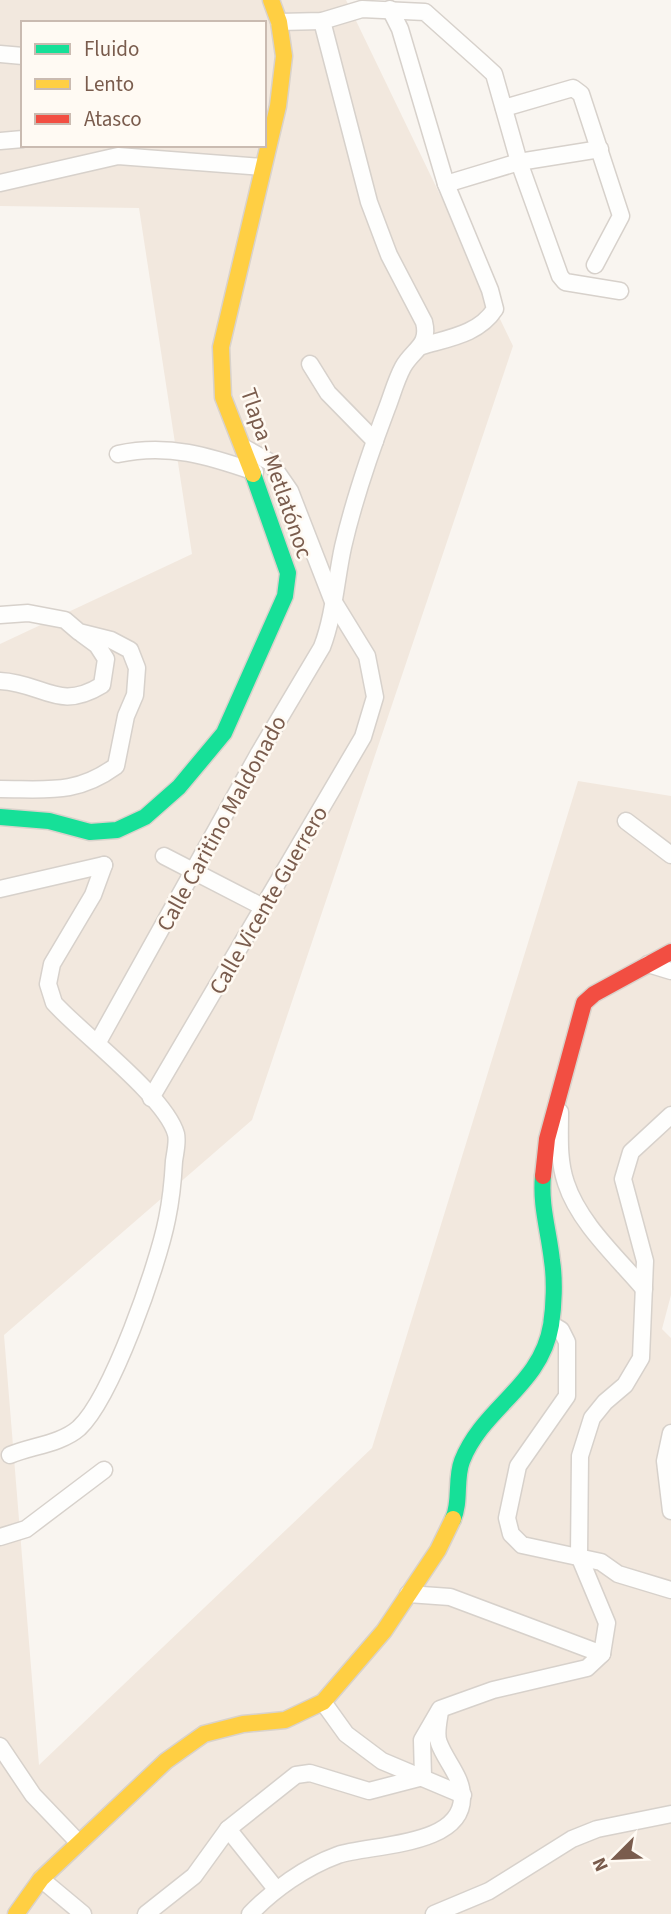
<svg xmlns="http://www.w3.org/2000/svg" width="671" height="1914" font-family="'Source Sans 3',sans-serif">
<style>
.residential{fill:#f2e8de;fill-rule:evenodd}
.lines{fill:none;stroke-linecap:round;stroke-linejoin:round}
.street-casing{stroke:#d7d1cb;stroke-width:19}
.fast-casing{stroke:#d9d2cb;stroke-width:19}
.slow-casing{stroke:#d9d2cb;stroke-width:19}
.jam-casing{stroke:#d9d2cb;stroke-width:19}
.street{stroke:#fefefd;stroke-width:16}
.fast{stroke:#16e098;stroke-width:16}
.slow{stroke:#ffcf43;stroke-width:16}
.jam{stroke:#f24e42;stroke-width:16}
.labels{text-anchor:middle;stroke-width:5;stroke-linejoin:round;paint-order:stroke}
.street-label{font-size:23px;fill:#7a5c4d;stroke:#fffaf3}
</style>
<rect width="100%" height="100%" fill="#f9f5f0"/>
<!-- residential -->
<path class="residential" d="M0 0H346L513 346 252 1120 4 1335 39 1765 372 1448 578 781 671 796V1295L662 1329 671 1338V1914H0V644L192 554 139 208 0 206ZM23 23H264V145H23Z"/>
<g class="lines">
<defs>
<g id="street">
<path d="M390 9 400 29 446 184 490 290 495 309C479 334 449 338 422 346"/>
<polyline points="279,22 322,21 362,9 425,12 481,62 494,74 519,162 560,276 565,282 620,291"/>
<polyline points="0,54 23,56"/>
<polyline points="504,108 573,88 581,94 621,216 595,265"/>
<polyline points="0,141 23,139"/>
<polyline points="0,183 118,156 262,167"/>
<polyline points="446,184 519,162 600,149"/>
<polyline points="310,364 328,393 375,441"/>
<path d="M118 454C168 443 209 456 255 472"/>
<path d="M0 615 28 613 65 620 79 632 111 640 130 650 137 668 135 695 126 716 116 766C76 795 47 789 0 789"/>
<path d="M0 681C44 683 58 712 102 685L106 659 97 645 82 634"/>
<polyline points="626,821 671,855"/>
<polyline points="164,856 263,907"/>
<polyline points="0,889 104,865"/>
<polyline points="648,964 671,971"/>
<path d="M98 1042 259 753 322 647C334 616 336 579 343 547 354 499 370 453 387 408 392 395 396 380 403 367 413 349 430 346 424 322L389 255 369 202 322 21"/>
<polyline points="151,1098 363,737 375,697 367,656 332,599 290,491 270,462 243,447"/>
<path d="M560 1112C560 1135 558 1160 566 1183 579 1223 617 1257 644 1289"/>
<polyline points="551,1324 561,1330 567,1342 567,1396 518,1466 507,1518 511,1534 522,1545 601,1562 618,1574 671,1590"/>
<polyline points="671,1433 665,1461 671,1511"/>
<path d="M10 1455C31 1446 61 1444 79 1428 112 1397 158 1265 167 1219 171 1200 173 1180 174 1161 175 1153 178 1142 176 1134 166 1097 82 1034 54 1003L48 984 52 964 93 895 104 865"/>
<polyline points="0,1537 26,1529 104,1470"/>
<polyline points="408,1594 450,1597 602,1654"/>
<polyline points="323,1702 346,1734 382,1761 463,1795"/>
<polyline points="0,1746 33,1795 79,1843"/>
<polyline points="228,1829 276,1889"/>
<polyline points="41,1879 83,1914"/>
<polyline points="146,1914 194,1876 228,1829 296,1775 310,1773 369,1791 423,1777 422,1740 440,1709 493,1690 587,1668 602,1654 607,1623 579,1556 580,1456 592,1418 605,1402 625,1385 641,1358 645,1261 623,1179 631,1152 671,1115"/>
<path d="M250 1914C273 1890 305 1867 338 1855 371 1844 464 1847 462 1796 462 1777 445 1760 439 1743 435 1734 439 1720 440 1711"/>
<polyline points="434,1914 489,1891 572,1839 597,1829 671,1814"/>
</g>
<g id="fast">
<polyline points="0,817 49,821 90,832 117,830 145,817 179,787 224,733 285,596 288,573 253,474"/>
<path d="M453 1519C461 1502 455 1479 462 1461 483 1407 541 1386 551 1325 554 1306 555 1280 552 1261 549 1232 540 1205 543 1176"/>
</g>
<g id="slow">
<polyline points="253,474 223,397 221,347 278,106 284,56 279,22 271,0"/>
<polyline points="16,1914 41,1879 166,1761 204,1734 243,1724 285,1720 323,1702 384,1631 438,1550 453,1519"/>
</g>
<polyline id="jam" points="543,1176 547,1139 584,1003 594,994 671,952"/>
</defs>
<!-- street casing -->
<use href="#street" class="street-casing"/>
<!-- fast casing -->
<use href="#fast" class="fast-casing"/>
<!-- slow casing -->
<use href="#slow" class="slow-casing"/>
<!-- jam casing -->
<use href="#jam" class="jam-casing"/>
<!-- street -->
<use href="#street" class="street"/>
<!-- fast -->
<use href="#fast" class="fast"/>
<!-- slow -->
<use href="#slow" class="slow"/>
<!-- jam -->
<use href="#jam" class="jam"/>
</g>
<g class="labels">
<!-- street labels -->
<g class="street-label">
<text transform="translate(277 473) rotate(71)" y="8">Tlapa - Metlatónoc</text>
<text transform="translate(221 823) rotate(-61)" y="8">Calle Caritino Maldonado</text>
<text transform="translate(268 900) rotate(-60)" y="8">Calle Vicente Guerrero</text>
</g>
</g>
<!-- legend -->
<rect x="21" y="21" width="245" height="126" fill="#fffaf3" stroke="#cabbb1" stroke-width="2"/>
<rect x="35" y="44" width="35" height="10" fill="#16e098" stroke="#cabbb1" stroke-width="2"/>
<text x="84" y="56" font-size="21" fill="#7a5c4d">Fluido</text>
<rect x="35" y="79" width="35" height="10" fill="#ffcf43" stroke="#cabbb1" stroke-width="2"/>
<text x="84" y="91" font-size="21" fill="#7a5c4d">Lento</text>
<rect x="35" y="114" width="35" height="10" fill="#f24e42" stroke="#cabbb1" stroke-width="2"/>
<text x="84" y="126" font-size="21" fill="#7a5c4d">Atasco</text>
<!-- north arrow -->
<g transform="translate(615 1858) rotate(246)" stroke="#fffaf3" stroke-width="5" paint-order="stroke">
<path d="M0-5L12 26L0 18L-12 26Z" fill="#7a5c4d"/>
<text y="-10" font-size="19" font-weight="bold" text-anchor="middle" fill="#7a5c4d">N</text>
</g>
</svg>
